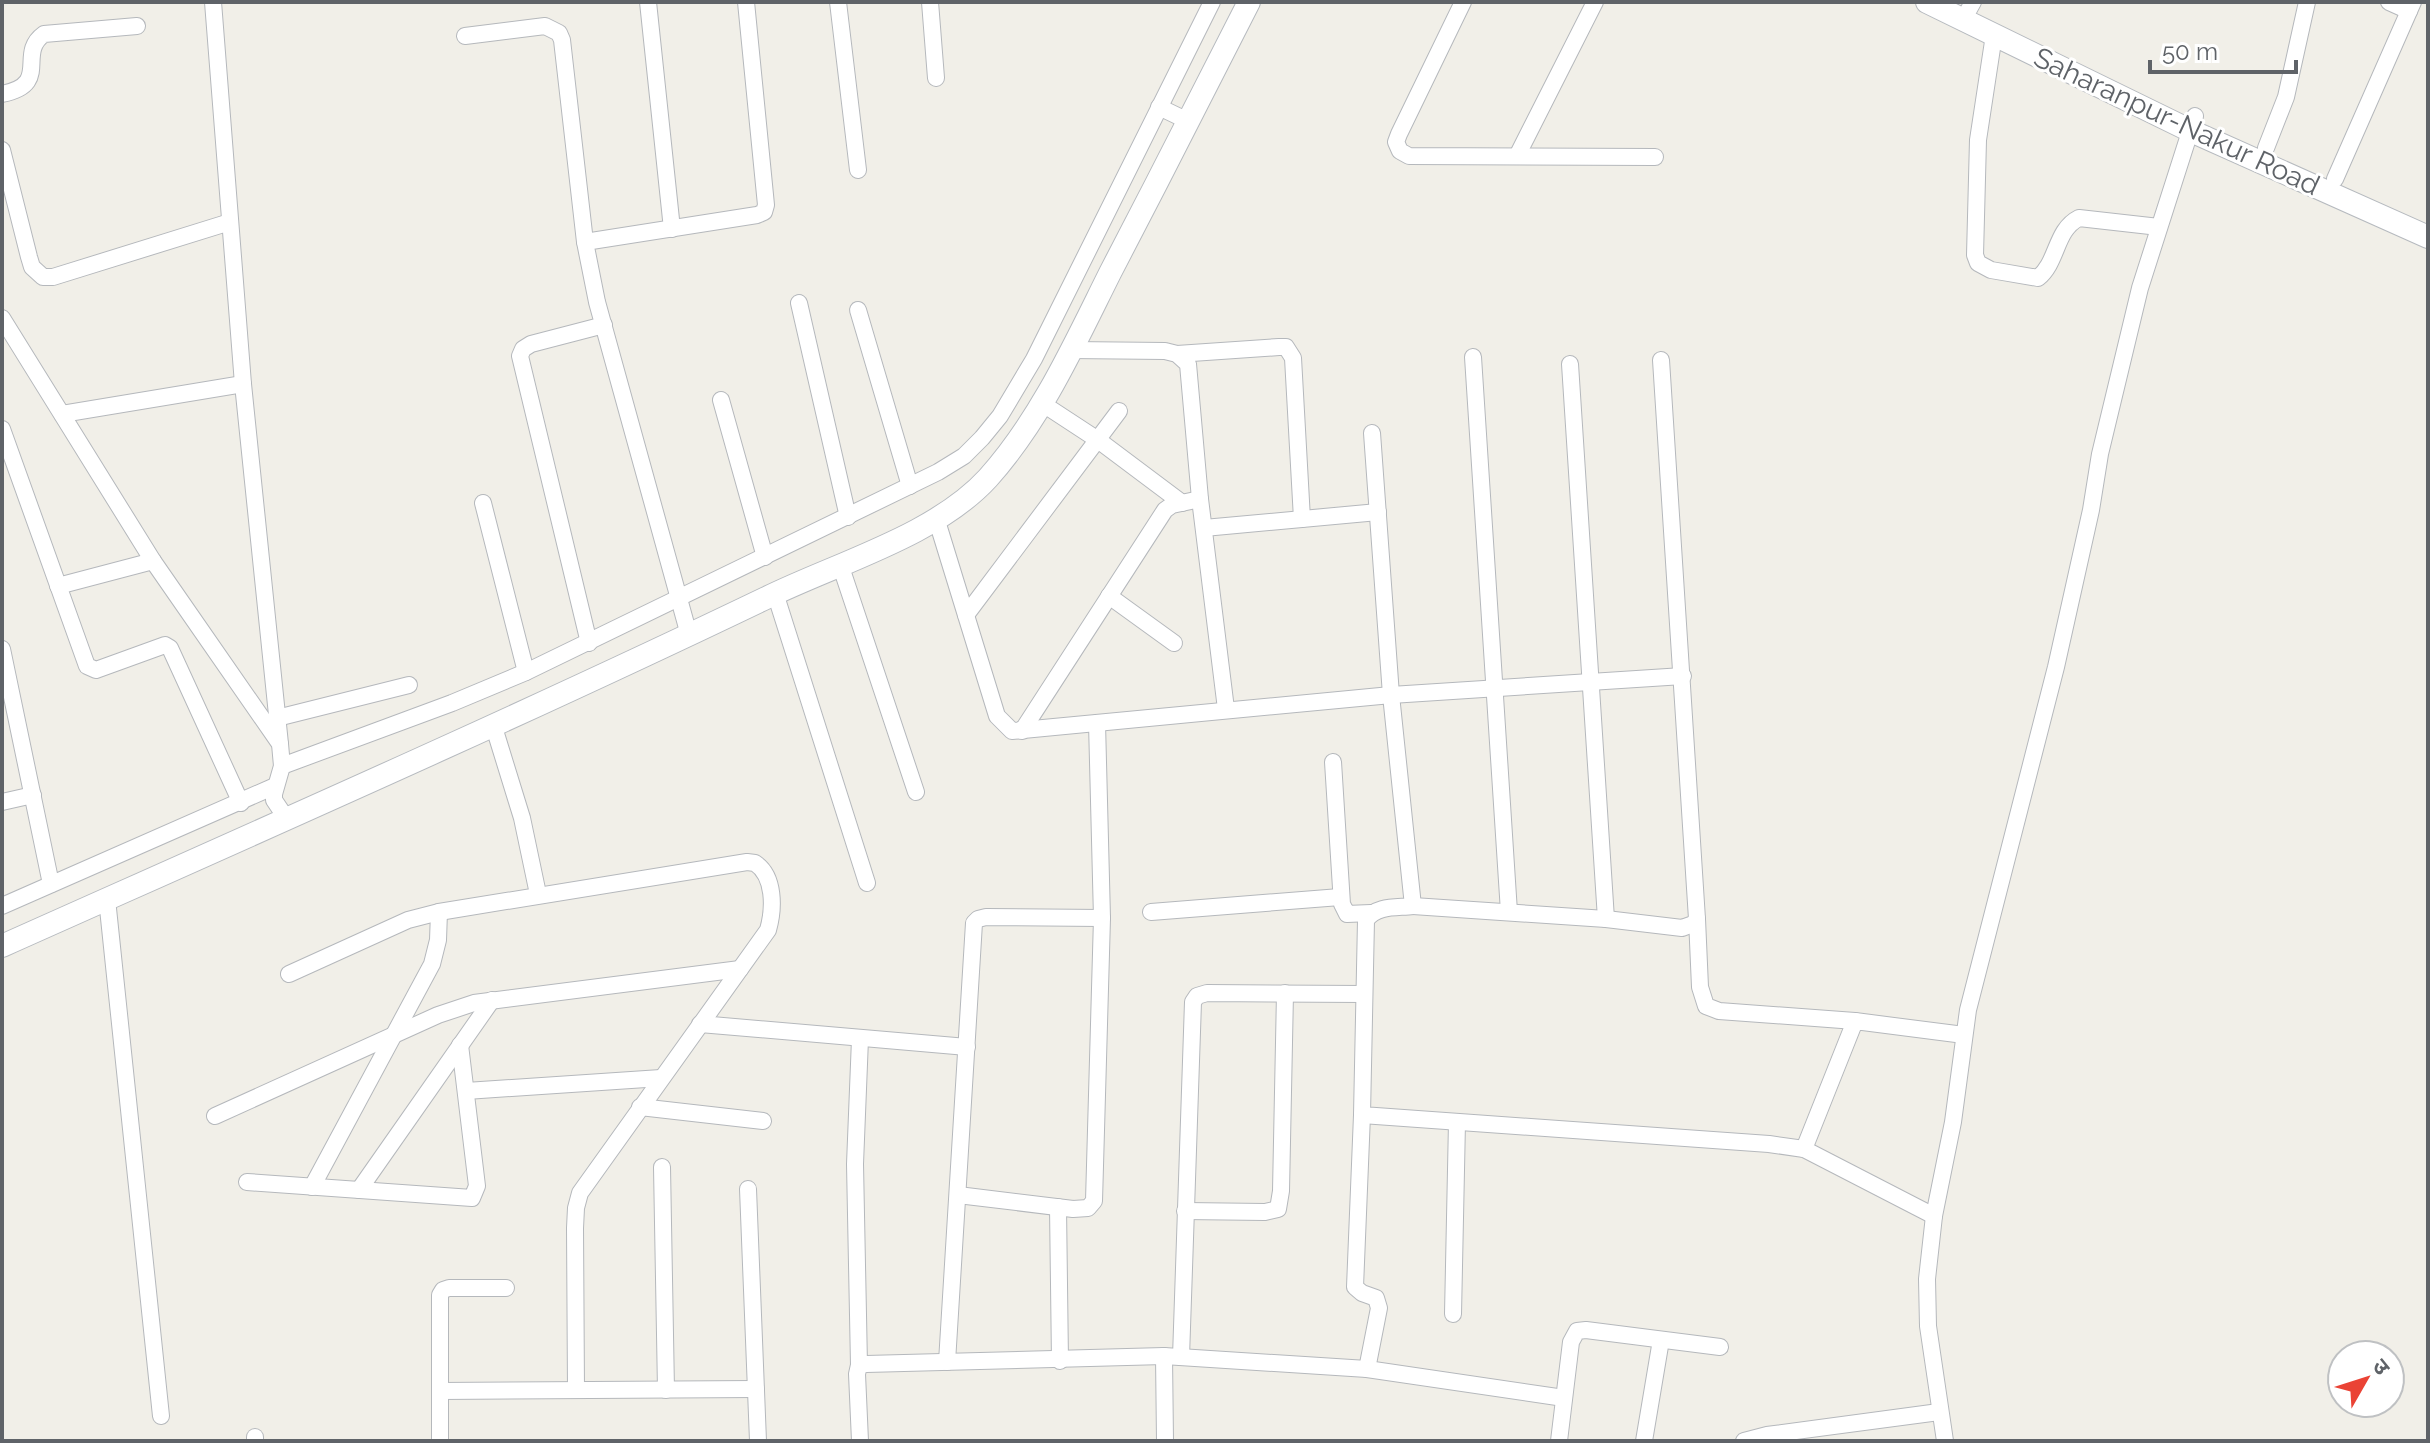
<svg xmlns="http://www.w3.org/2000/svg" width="2430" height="1443" font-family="Raleway,'Noto Sans Devanagari',sans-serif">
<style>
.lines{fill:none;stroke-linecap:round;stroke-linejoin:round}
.street-casing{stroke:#b5b8bc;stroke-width:18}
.secondary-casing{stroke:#b6babf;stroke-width:24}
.street{stroke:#fff;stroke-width:16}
.secondary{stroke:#fff;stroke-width:22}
.labels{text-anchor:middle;stroke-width:6;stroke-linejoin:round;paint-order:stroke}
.street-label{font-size:28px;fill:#5f6368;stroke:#fff}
</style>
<rect width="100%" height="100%" fill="#f1efe8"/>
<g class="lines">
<defs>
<g id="street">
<polyline points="213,2 243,384 280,744"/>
<polyline points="648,2 672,229"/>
<polyline points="838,2 858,170"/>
<polyline points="930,2 936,78"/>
<polyline points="1463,2 1399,134 1396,142 1400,151 1409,156 1655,157"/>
<polyline points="2389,2 2409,11"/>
<polyline points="1963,20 1973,2"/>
<path d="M1994 35 1978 140 1975 255 1978 263 1991 270 2038 278C2058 262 2055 230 2079 218L2159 227"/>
<polyline points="465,36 545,26 559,33 562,40 585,242 597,302 689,635"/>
<path d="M2 94C52 84 16 54 44 34L137 26"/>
<polyline points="1159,107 1188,121"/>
<polyline points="2266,148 2286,97 2307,2"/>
<polyline points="2,150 29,257 32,267 43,277 53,277 230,222"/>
<polyline points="1517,156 1595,2"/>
<polyline points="2335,179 2413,2"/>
<polyline points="585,242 757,215 764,212 766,205 746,2"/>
<polyline points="799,303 848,517"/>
<polyline points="858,310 910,486"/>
<polyline points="2,318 153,561 280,744 282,766 274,794 274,800 286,818"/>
<polyline points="1071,350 1165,351 1177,354 1188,364 1200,499 1226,709"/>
<polyline points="1177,354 1279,347 1286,347 1293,358 1302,519"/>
<polyline points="1473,357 1509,912"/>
<polyline points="1570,364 1606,919"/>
<polyline points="721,400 765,557"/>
<polyline points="1040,402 1098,440 1182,503"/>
<polyline points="62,414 243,384"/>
<polyline points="2,429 87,666 96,670 165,645 170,648 241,803"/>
<polyline points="1372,433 1391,695 1683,676"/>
<polyline points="483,503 526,672"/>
<path d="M937 521 997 716 1012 731 1391 695 1413 906C1396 908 1377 905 1366 920L1362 1115 1769 1144 1804 1149 1934 1216"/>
<polyline points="1204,528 1378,512"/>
<polyline points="840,564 916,792"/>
<polyline points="58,586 153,561"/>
<polyline points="775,593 867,883"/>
<polyline points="1109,596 1174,643"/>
<polyline points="966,615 1119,411"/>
<polyline points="589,643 520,356 523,349 531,344 604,325"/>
<polyline points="2,649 51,884"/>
<polyline points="277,718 409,685"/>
<polyline points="493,724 522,818 538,894"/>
<polyline points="1022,731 1165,510 1172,505 1200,499"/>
<polyline points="1333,762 1342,904 1347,914 1371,913"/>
<polyline points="282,766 452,703 526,672 938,472 964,456 982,438 1000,416 1034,359 1212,2"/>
<polyline points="2,802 33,795"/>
<polyline points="107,899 161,1416"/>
<polyline points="2,906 275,786"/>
<polyline points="1413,906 1606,919 1682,928 1693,924 1697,919 1661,360"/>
<polyline points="1151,912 1340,897"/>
<polyline points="1697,919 1700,987 1706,1006 1719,1011 1855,1021"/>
<path d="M289 974 408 920 439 912 747 862 755 863C775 876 774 909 768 930L580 1193 576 1208 575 1228 576 1390"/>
<polyline points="700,1024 967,1047"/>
<polyline points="466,1091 661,1078"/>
<polyline points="640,1107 763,1121"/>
<polyline points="1362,1115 1355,1287 1362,1293 1376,1298 1379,1308 1367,1369"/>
<polyline points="215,1116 438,1015 474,1003 740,969"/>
<polyline points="1804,1149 1855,1021 1964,1035"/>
<polyline points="662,1167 666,1390"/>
<polyline points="247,1182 472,1198 477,1186 460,1045"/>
<polyline points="312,1187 432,964 438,940 439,912"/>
<polyline points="748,1189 758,1441"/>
<polyline points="359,1190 492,1000"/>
<polyline points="958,1195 1073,1209 1088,1208 1094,1201 1102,918 1097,723"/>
<polyline points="1058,1207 1060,1361"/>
<polyline points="1185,1211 1265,1212 1278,1209 1281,1191 1285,993"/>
<polyline points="1453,1314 1457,1122"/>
<polyline points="1164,1356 1165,1441"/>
<polyline points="1181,1357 1193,1002 1197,996 1207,993 1364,994"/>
<polyline points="947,1362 974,923 978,919 986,917 1102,918"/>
<polyline points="859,1365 855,1164 860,1039"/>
<polyline points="440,1391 756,1389"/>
<polyline points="255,1437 255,1441"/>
<polyline points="440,1441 440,1295 443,1290 449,1288 506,1288"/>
<polyline points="860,1441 857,1374 859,1365 866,1364 1164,1356 1367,1369 1564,1398"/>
<polyline points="1559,1441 1571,1342 1577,1331 1586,1330 1720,1347"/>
<polyline points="1644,1441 1661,1340"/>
<polyline points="1744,1441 1767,1435 1939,1412"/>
<polyline points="1945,1441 1928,1326 1927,1279 1934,1216 1953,1122 1968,1010 2056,667 2091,510 2100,454 2140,288 2195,116"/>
</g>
<g id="secondary">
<polyline points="1927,2 2191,131 2428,237"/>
<path d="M2 946C257 832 514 719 766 598 837 563 935 536 988 478 1041 419 1075 343 1110 273 1157 183 1203 92 1249 2"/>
</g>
</defs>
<!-- street casing -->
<use href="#street" class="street-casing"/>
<!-- secondary casing -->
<use href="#secondary" class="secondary-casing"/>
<!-- street -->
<use href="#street" class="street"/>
<!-- secondary -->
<use href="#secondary" class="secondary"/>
</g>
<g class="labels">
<!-- street labels -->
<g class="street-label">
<text transform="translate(2177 121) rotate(25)" y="10">Saharanpur-Nakur Road</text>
</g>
</g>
<!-- border -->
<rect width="2430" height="1443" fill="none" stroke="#5f6368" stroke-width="8"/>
<!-- north arrow -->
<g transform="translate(2366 1379) rotate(51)"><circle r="38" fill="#ffffff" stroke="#bfc1c3" stroke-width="2"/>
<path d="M0-6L14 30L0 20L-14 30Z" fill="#ea4335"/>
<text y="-12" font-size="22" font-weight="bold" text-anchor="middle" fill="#5f6368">उ</text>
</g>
<!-- scale -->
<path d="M2150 60v12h146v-12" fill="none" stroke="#5f6368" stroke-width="4"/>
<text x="2162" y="60" font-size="24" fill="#5f6368" stroke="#ffffff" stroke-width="6" paint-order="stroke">50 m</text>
</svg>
